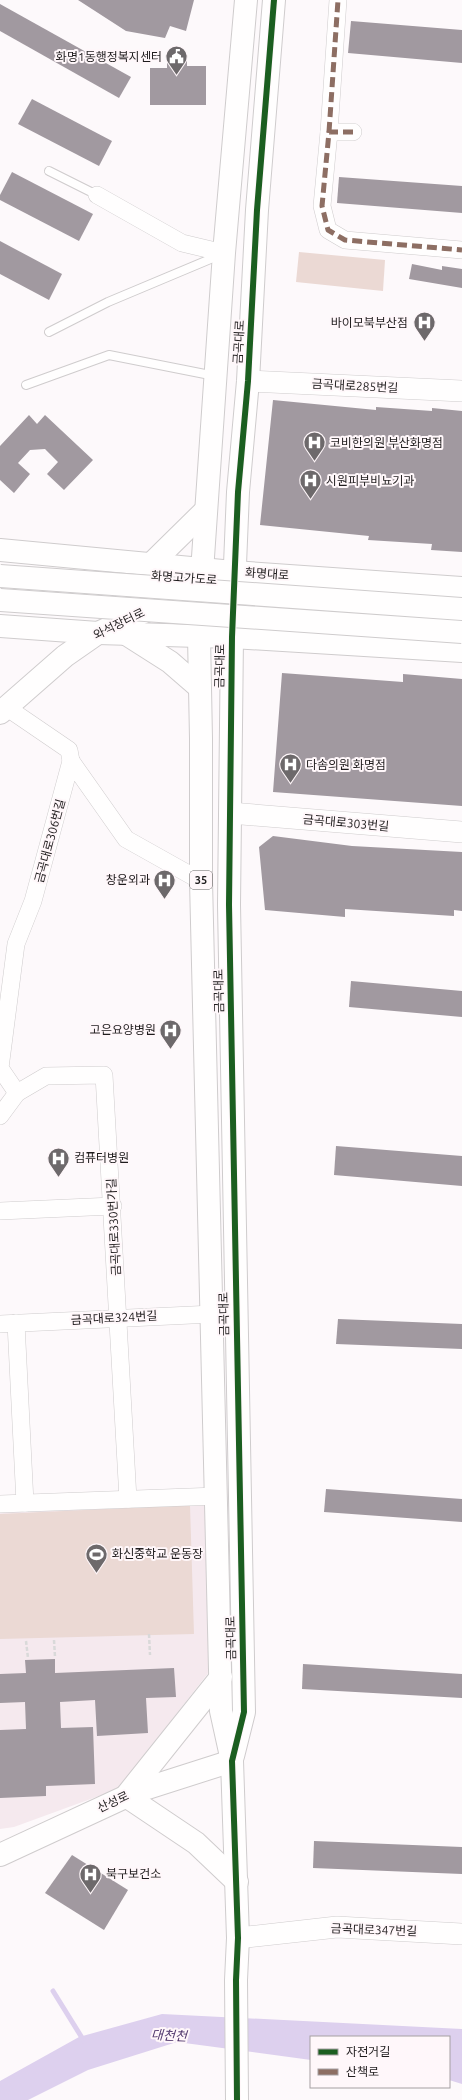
<svg xmlns="http://www.w3.org/2000/svg" width="462" height="2100" font-family="Ubuntu,'Noto Sans KR',sans-serif">
<style>
.built{fill:#f5e9ee}
.green{fill:#ebd9d4}
.water{fill:#ddd0ee}
.lines{fill:none;stroke-linecap:round;stroke-linejoin:round}
.stream{stroke:#ddd0ee;stroke-width:5}
.building{fill:#a199a0}
.service-casing{stroke:#cfcccd;stroke-width:10}
.minor-casing{stroke:#cfcccd;stroke-width:18}
.tertiary-casing{stroke:#cfcccd;stroke-width:22}
.secondary-casing{stroke:#cfcccd;stroke-width:24}
.primary-casing{stroke:#cfcccd;stroke-width:24}
.path{stroke:#d9d9d9;stroke-width:2.5;stroke-dasharray:4 2;stroke-linecap:butt}
.service{stroke:#fffefe;stroke-width:8}
.minor{stroke:#fffefe;stroke-width:17}
.tertiary{stroke:#fffefe;stroke-width:21}
.secondary{stroke:#fffefe;stroke-width:22}
.primary{stroke:#fffefe;stroke-width:22}
.trunk-bridge-casing{stroke:#cfcccd;stroke-width:24;stroke-linecap:butt}
.trunk-bridge{stroke:#fffefe;stroke-width:22}
.quiet{stroke:#8d6e63;stroke-width:5;stroke-dasharray:10 5;stroke-linecap:butt}
.cycleway-casing{stroke:#fff7fa;stroke-width:8}
.cycleway{stroke:#1b5e20;stroke-width:6}
.labels{text-anchor:middle;stroke-width:4;stroke-linejoin:round;paint-order:stroke}
.shield{fill:#fff7fa;stroke:#625e5f;stroke-width:1}
.shield-label{font-size:11px;font-weight:bold;fill:#1f1c1d}
.poi-label{font-size:12px;fill:#1f1c1d;stroke:#fff7fa;text-anchor:start}
.street-label{font-size:12px;fill:#1f1c1d;stroke:#fff7fa}
.water-label{font-size:13px;font-style:italic;fill:#52396e;stroke:#fff7fa}
</style>
<rect width="100%" height="100%" fill="#fdf9fb"/>
<!-- built -->
<polygon class="built" points="210,1505 212,1668 118,1789 14,1827 0,1829 0,1511"/>
<!-- green -->
<g class="green">
<polygon points="299,252 385,260 383,291 296,282"/>
<polygon points="190,1505 194,1634 0,1639 0,1514"/>
</g>
<!-- water -->
<polygon class="water" points="162,2014 462,2029 462,2084 449,2080 449,2037 311,2037 311,2060 177,2042 88,2070 28,2100 0,2100 0,2081 79,2037"/>
<g class="lines">
<!-- stream -->
<polyline class="stream" points="53,1991 84,2041"/>
</g>
<!-- building -->
<g class="building">
<polygon points="78,0 194,0 186,31 170,26 165,38 126,31"/>
<polygon points="0,4 131,77 119,98 0,31"/>
<polygon points="351,21 462,30 462,63 348,53"/>
<polygon points="167,60 187,60 187,66 206,66 206,105 150,105 150,68 167,68"/>
<polygon points="32,99 112,141 99,166 18,124"/>
<polygon points="12,172 93,214 79,241 0,200 0,195"/>
<polygon points="339,177 462,186 462,213 337,203"/>
<polygon points="0,241 62,274 49,300 0,274"/>
<polygon points="412,264 442,270 442,266 462,269 462,288 409,279"/>
<polygon points="273,400 376,410 376,407 432,411 432,408 462,411 462,552 431,550 432,544 368,540 369,536 260,525"/>
<polygon points="29,415 37,424 45,415 93,460 64,490 47,474 58,462 45,449 30,450 18,463 30,474 14,493 0,480 0,446"/>
<polygon points="282,673 403,682 403,674 462,679 462,806 273,792"/>
<polygon points="273,836 352,846 462,852 462,911 454,910 454,916 345,909 345,917 265,910 259,847"/>
<polygon points="351,981 462,991 462,1017 349,1007"/>
<polygon points="336,1146 462,1156 462,1186 334,1175"/>
<polygon points="338,1319 462,1324 462,1349 336,1344"/>
<polygon points="326,1489 462,1499 462,1522 324,1512"/>
<polygon points="55,1659 55,1673 174,1668 176,1697 146,1698 148,1733 97,1736 95,1700 60,1702 61,1728 93,1727 95,1784 46,1786 46,1796 0,1798 0,1730 26,1729 25,1702 0,1703 0,1674 26,1673 25,1660"/>
<polygon points="303,1664 462,1674 462,1698 302,1689"/>
<polygon points="314,1841 462,1847 462,1874 313,1868"/>
<polygon points="72,1855 128,1890 104,1930 45,1893"/>
</g>
<g class="lines">
<defs>
<g id="service">
<polyline points="49,171 97,195"/>
<polyline points="49,332 108,302 220,255"/>
<polyline points="26,385 109,355 215,376"/>
</g>
<g id="minor">
<polyline points="329,132 338,0"/>
<polyline points="353,132 329,132 322,206 328,230 345,240 462,250"/>
<polyline points="97,195 182,243 224,253"/>
<polyline points="6,707 69,750 71,761"/>
<polyline points="17,1093 0,1068 16,944 33,901 71,761 126,839 201,881"/>
<polyline points="0,1116 17,1093 46,1076 104,1075 128,1499"/>
<polyline points="0,1211 113,1206"/>
<polyline points="16,1323 25,1503"/>
<polyline points="0,1324 213,1314"/>
<polyline points="0,1504 217,1496"/>
</g>
<g id="tertiary">
<polyline points="248,381 462,391"/>
<polyline points="230,813 462,832"/>
<polyline points="238,1938 337,1927 462,1934"/>
</g>
<g id="secondary">
<polyline points="0,713 65,656 98,633 199,587"/>
<polyline points="221,1677 126,1796 196,1843 237,1882"/>
<polyline points="0,1855 138,1791 232,1761"/>
</g>
<g id="primary">
<polyline points="0,550 233,572 462,588"/>
<polyline points="151,564 206,510"/>
<polyline points="0,626 98,633 232,637 462,651"/>
<polyline points="126,634 170,662 200,688"/>
<polyline points="233,1756 244,1712 229,905 232,637 238,492 248,381 257,210 274,0"/>
<polyline points="237,2100 236,1980 238,1938 232,1761 221,1711 201,881 201,739 199,636 201,586 224,253 246,0"/>
</g>
</defs>
<!-- service casing -->
<use href="#service" class="service-casing"/>
<!-- minor casing -->
<use href="#minor" class="minor-casing"/>
<!-- tertiary casing -->
<use href="#tertiary" class="tertiary-casing"/>
<!-- secondary casing -->
<use href="#secondary" class="secondary-casing"/>
<!-- primary casing -->
<use href="#primary" class="primary-casing"/>
<!-- path -->
<g class="path">
<polyline points="149,1634 150,1655"/>
<polyline points="54,1640 55,1657"/>
<polyline points="26,1641 28,1658"/>
</g>
<!-- service -->
<use href="#service" class="service"/>
<!-- minor -->
<use href="#minor" class="minor"/>
<!-- tertiary -->
<use href="#tertiary" class="tertiary"/>
<!-- secondary -->
<use href="#secondary" class="secondary"/>
<!-- primary -->
<use href="#primary" class="primary"/>
<defs>
<g id="trunk-bridge">
<polyline points="0,576 462,609"/>
<polyline points="0,600 462,632"/>
</g>
</defs>
<!-- trunk-bridge casing -->
<use href="#trunk-bridge" class="trunk-bridge-casing"/>
<!-- trunk-bridge -->
<use href="#trunk-bridge" class="trunk-bridge"/>
<!-- quiet -->
<g class="quiet">
<polyline points="329,132 338,0"/>
<polyline points="353,132 329,132 322,206 328,230 345,240 462,250"/>
</g>
<defs>
<polyline id="cycleway" points="237,2100 236,1980 238,1938 232,1761 244,1712 229,905 232,637 238,492 248,381 257,210 274,0"/>
</defs>
<!-- cycleway casing -->
<use href="#cycleway" class="cycleway-casing"/>
<!-- cycleway -->
<use href="#cycleway" class="cycleway"/>
</g>
<!-- icons -->
<defs>
<symbol id="civic-pin" viewBox="-11 -11 22 30"><path d="M0 17L-7.5 6A9.5 9.5 0 1 1 7.5 6Z" fill="#6d696b" stroke="#fff7fa"/><path d="M-.6-6.5H3V-4.5H.6V-3L4-1V1h2V6H-6V1h2V-1L-.6-3ZM-1.2 2.5V6h2.4V2.5Z" fill="#fff"/></symbol>
<symbol id="hospital-pin" viewBox="-11 -11 22 30"><path d="M0 17L-7.5 6A9.5 9.5 0 1 1 7.5 6Z" fill="#6d696b" stroke="#fff7fa"/><path d="M-5-5h3v3.5h4V-5h3V5h-3V1.5h-4V5h-3Z" fill="#fff"/></symbol>
<symbol id="stadium-pin" viewBox="-11 -11 22 30"><path d="M0 17L-7.5 6A9.5 9.5 0 1 1 7.5 6Z" fill="#6d696b" stroke="#fff7fa"/><path d="M0-5a6.5 5 0 1 0 0 10a6.5 5 0 1 0 0-10ZM-3.5-1.8h7v3.6h-7Z" fill="#fff"/></symbol>
</defs>
<g fill-rule="evenodd">
<use href="#civic-pin" x="164" y="44" width="25" height="34"/>
<use href="#hospital-pin" x="412" y="310" width="25" height="34"/>
<use href="#hospital-pin" x="302" y="430" width="25" height="34"/>
<use href="#hospital-pin" x="298" y="468" width="25" height="34"/>
<use href="#hospital-pin" x="278" y="752" width="25" height="34"/>
<use href="#hospital-pin" x="152" y="868" width="25" height="34"/>
<use href="#hospital-pin" x="158" y="1018" width="25" height="34"/>
<use href="#hospital-pin" x="46" y="1146" width="25" height="34"/>
<use href="#stadium-pin" x="84" y="1542" width="25" height="34"/>
<use href="#hospital-pin" x="78" y="1862" width="25" height="34"/>
</g>
<g class="labels">
<!-- shield labels -->
<rect class="shield" x="190" y="871" width="22" height="18" rx="3"/>
<g class="shield-label">
<text x="201" y="884">35</text>
</g>
<!-- poi labels -->
<g class="poi-label">
<text x="162" y="61" text-anchor="end">화명1동행정복지센터</text>
<text x="408" y="327" text-anchor="end">바이모북부산점</text>
<text x="330" y="447">코비한의원 부산화명점</text>
<text x="326" y="485">시원피부비뇨기과</text>
<text x="306" y="769">다솜의원 화명점</text>
<text x="150" y="884" text-anchor="end">창운외과</text>
<text x="156" y="1034" text-anchor="end">고은요양병원</text>
<text x="74" y="1162">컴퓨터병원</text>
<text x="112" y="1558">화신중학교 운동장</text>
<text x="106" y="1878">북구보건소</text>
</g>
<!-- street labels -->
<g class="street-label">
<text transform="translate(239 342) rotate(-87)" y="4">금곡대로</text>
<text transform="translate(355 386) rotate(3)" y="4">금곡대로285번길</text>
<text transform="translate(267 574) rotate(4)" y="4">화명대로</text>
<text transform="translate(184 578) rotate(4)" y="4">화명고가도로</text>
<text transform="translate(119 624) rotate(-26)" y="4">와석장터로</text>
<text transform="translate(220 666) rotate(-89)" y="4">금곡대로</text>
<text transform="translate(346 823) rotate(5)" y="4">금곡대로303번길</text>
<text transform="translate(50 841) rotate(-75)" y="4">금곡대로306번길</text>
<text transform="translate(219 991) rotate(-91)" y="4">금곡대로</text>
<text transform="translate(114 1227) rotate(-93)" y="4">금곡대로330번가길</text>
<text transform="translate(224 1314) rotate(-91)" y="4">금곡대로</text>
<text transform="translate(114 1318) rotate(-3)" y="4">금곡대로324번길</text>
<text transform="translate(231 1638) rotate(-91)" y="4">금곡대로</text>
<text transform="translate(113 1802) rotate(-25)" y="4">산성로</text>
<text transform="translate(374 1930) rotate(2)" y="4">금곡대로347번길</text>
</g>
<!-- water labels -->
<g class="water-label">
<text transform="translate(169 2035) rotate(3)" y="5">대천천</text>
</g>
</g>
<!-- legend -->
<rect x="310" y="2036" width="140" height="52" fill="#fff7fa" stroke="#a59fa2"/>
<rect x="318" y="2049" width="20" height="6" fill="#1b5e20" stroke="#a59fa2"/>
<text x="346" y="2056" font-size="12" fill="#1f1c1d">자전거길</text>
<rect x="318" y="2069" width="20" height="6" fill="#8d6e63" stroke="#a59fa2"/>
<text x="346" y="2076" font-size="12" fill="#1f1c1d">산책로</text>
</svg>
